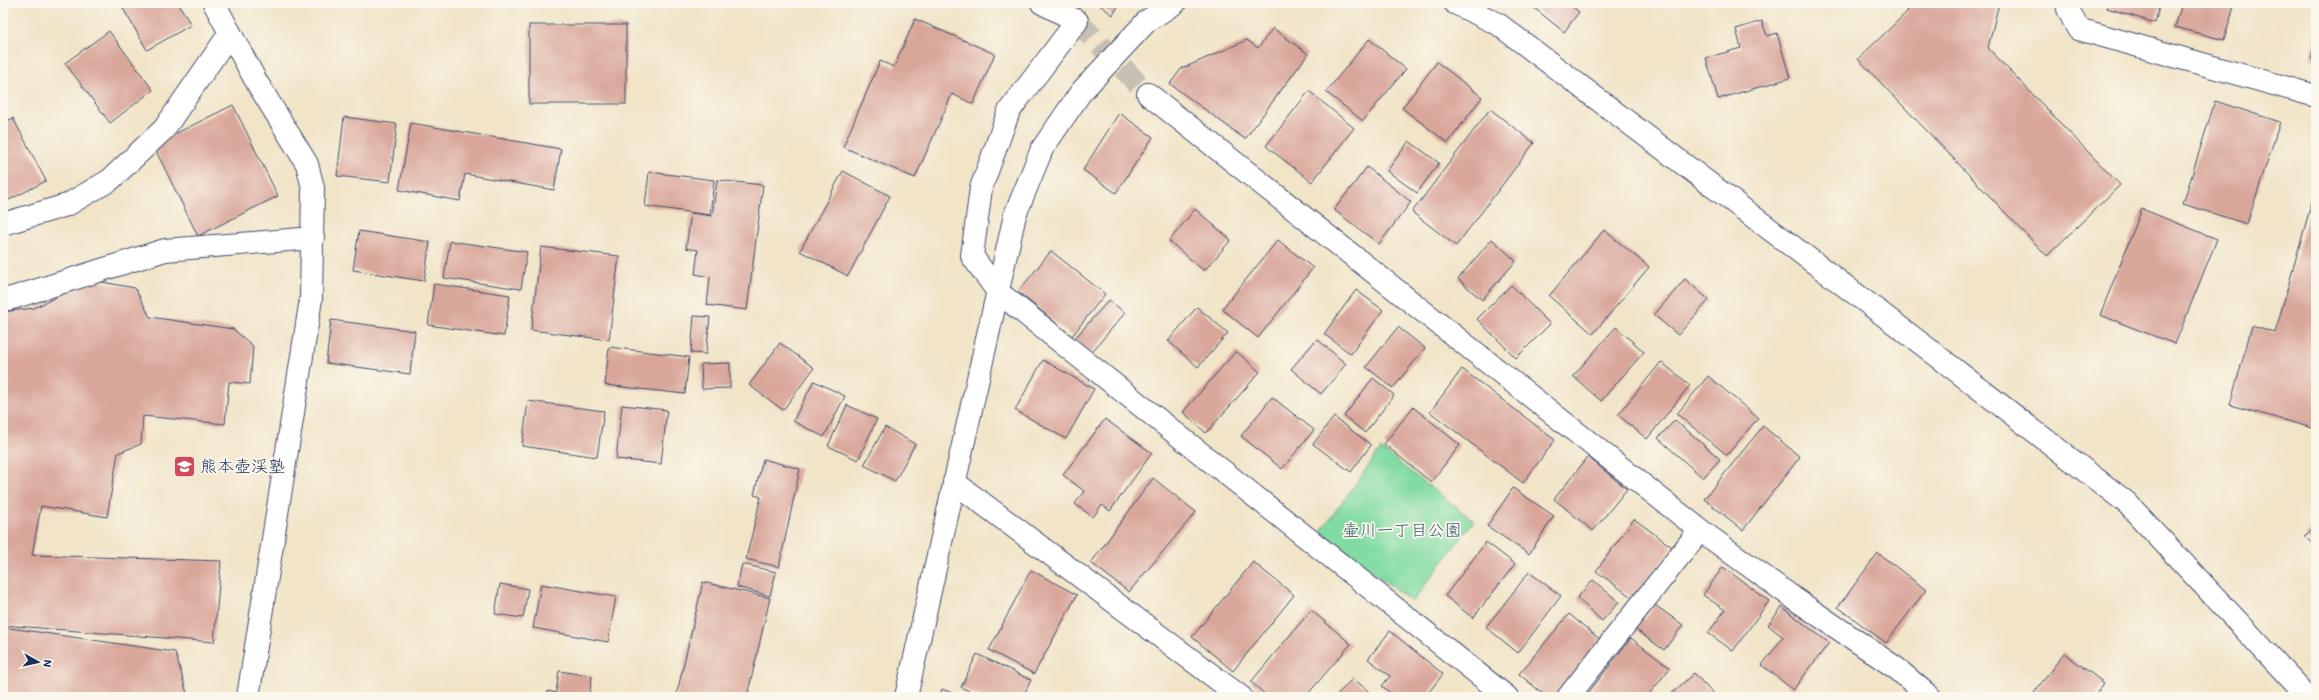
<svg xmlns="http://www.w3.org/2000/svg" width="2319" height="700" font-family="Itim,'Klee One',sans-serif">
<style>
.green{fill:#82dca2;stroke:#4e8680}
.building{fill:#d9a69a}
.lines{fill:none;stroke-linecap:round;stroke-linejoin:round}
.minor-tunnel{stroke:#c6c0b2;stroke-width:22;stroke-dasharray:22 11;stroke-linecap:butt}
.service-casing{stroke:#3b4a6e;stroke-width:24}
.minor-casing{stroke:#3b4a6e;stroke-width:24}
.tertiary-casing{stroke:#3b4a6e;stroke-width:24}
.service{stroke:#fff;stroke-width:22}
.minor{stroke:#fff;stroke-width:22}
.tertiary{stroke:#fff;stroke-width:22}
.labels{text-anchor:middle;stroke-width:3.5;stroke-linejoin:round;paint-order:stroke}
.poi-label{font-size:17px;fill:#1b2f5e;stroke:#fbf7ec;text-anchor:start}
.park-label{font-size:17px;fill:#355a6f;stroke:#fbf7ec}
</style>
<rect width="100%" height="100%" fill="#fbf7ec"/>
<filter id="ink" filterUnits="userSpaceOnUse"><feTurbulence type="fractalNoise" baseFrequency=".025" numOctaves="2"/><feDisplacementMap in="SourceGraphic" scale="8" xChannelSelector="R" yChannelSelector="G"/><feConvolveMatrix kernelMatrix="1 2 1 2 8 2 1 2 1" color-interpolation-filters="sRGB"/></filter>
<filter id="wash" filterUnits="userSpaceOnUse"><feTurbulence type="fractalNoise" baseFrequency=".012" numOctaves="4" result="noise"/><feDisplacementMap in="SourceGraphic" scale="16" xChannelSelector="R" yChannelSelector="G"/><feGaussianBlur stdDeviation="0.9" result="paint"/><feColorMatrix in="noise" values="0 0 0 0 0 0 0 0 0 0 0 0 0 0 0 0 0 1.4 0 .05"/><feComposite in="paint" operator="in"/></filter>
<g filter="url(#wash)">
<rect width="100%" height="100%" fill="#f1e4c7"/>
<!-- green -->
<polygon class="green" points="1381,449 1474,521 1412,602 1321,531"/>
<g id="blocks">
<!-- building -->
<g class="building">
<polygon points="120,3 178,3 191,25 147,50"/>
<polygon points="1097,3 1120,3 1113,15"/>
<polygon points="1528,3 1568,3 1579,12 1564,32"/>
<polygon points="1909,3 1999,3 1988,48 2120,185 2047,256 1858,59 1907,12"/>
<polygon points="2108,3 2160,3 2155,23 2107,8"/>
<polygon points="2182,3 2235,3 2224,40 2175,27"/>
<polygon points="915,19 995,54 973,104 952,94 915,178 843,147 880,61 894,67"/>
<polygon points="1762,21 1767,36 1777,33 1790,78 1718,99 1706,58 1741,48 1736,29"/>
<rect x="529" y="25" width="97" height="79"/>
<polygon points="1273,28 1308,54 1245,139 1170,84 1181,69 1247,40 1258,48"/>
<polygon points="109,31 153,90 110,123 65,63"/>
<polygon points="1369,39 1406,69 1363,121 1326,92"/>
<polygon points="2315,41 2316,41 2316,61 2311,59"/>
<polygon points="1437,62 1482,97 1448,143 1402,108"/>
<polygon points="1309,91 1354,128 1312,182 1266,146"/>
<polygon points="2215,101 2280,122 2247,224 2183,204"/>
<polygon points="233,105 278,196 198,236 153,145"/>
<polygon points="1490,109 1534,143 1456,246 1412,212"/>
<polygon points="1119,113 1153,137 1116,193 1083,170"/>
<polygon points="344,117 397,124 390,182 337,176"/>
<polygon points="13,118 46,181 3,203 3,123"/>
<polygon points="411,123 561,149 554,190 465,174 460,201 399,190"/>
<polygon points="1409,141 1439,163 1417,193 1387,171"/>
<polygon points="1367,167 1411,202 1379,244 1334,210"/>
<polygon points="843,171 890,196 848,276 800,251"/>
<polygon points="649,172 714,180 710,215 645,206"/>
<polygon points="717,180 763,185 747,310 707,305 710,277 695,274 698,250 686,248 691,213 712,216"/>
<polygon points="2316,187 2316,429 2230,405 2252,326 2275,333"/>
<polygon points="1195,209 1231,240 1204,271 1169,241"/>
<polygon points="2142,209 2217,239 2175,344 2100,315"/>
<polygon points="1604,230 1649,267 1593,334 1549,296"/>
<polygon points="359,231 430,242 424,281 353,270"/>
<polygon points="1492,239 1516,261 1482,300 1458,279"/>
<polygon points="1278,240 1313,268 1258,338 1222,309"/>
<polygon points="450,241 527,252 521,289 444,278"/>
<polygon points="541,247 619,256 609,340 531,330"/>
<polygon points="1051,251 1105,294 1072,336 1018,292"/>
<polygon points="1685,279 1709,300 1678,335 1654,315"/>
<polygon points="91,280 135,288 150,317 233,329 253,346 250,384 229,382 225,424 143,416 141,444 118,453 107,517 41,506 32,555 221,561 214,642 3,625 3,312 34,308"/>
<polygon points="434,284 510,295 504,336 428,325"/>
<polygon points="1511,285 1550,324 1516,358 1477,319"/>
<polygon points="1356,290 1383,310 1351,354 1324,334"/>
<polygon points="1109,300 1125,313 1090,354 1074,339"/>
<polygon points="1197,307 1228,333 1198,367 1168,341"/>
<polygon points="694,316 710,317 706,354 691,353"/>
<polygon points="331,320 415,331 410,374 326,363"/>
<polygon points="1398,327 1425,348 1393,388 1366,367"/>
<polygon points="1616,327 1644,352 1601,401 1573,376"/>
<polygon points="1317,339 1346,364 1321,394 1291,369"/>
<polygon points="780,343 814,368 783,410 749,385"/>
<polygon points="609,347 689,357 685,394 605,385"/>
<polygon points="1236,351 1260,372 1206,433 1183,412"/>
<polygon points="1043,360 1094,389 1066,439 1015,410"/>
<polygon points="1661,362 1690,385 1647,439 1618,415"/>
<polygon points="730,363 730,388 702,389 701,364"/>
<polygon points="1462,369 1555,440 1523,483 1430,412"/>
<polygon points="1708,376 1758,418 1727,455 1677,414"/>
<polygon points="1373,378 1394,395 1365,433 1344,416"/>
<polygon points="814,381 845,396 824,437 793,421"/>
<polygon points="1272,397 1314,430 1282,469 1241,436"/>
<polygon points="528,401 604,411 597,457 522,446"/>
<polygon points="622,405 667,410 661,464 616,459"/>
<polygon points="847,405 877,419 858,460 828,446"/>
<polygon points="1413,407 1460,445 1431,482 1384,444"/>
<polygon points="1334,417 1371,445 1351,472 1313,444"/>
<polygon points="1105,419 1152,453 1110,511 1102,505 1093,517 1075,504 1084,491 1063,475"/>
<polygon points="1675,420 1720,459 1703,478 1658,438"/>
<polygon points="1763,426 1800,457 1743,530 1704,499"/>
<polygon points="885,427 915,444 895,481 864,465"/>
<polygon points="1588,457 1627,489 1593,531 1554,499"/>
<polygon points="763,459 800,469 779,567 746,559 761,497 754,495"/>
<polygon points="1153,478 1196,512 1129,592 1091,563"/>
<polygon points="1513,488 1554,516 1529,554 1487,526"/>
<polygon points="1634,519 1672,547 1634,599 1596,571"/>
<polygon points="2316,525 2316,546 2305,536"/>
<polygon points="1486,542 1515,564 1473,618 1445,596"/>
<polygon points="1878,553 1926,590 1886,643 1838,607"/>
<polygon points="1253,562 1294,595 1233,671 1192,637"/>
<polygon points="742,564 776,572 770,596 737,587"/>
<polygon points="1723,567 1769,601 1733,651 1708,633 1725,610 1703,595"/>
<polygon points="1031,570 1077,595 1034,674 989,650"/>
<polygon points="1529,572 1561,596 1518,653 1486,627"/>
<polygon points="1593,580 1619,602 1602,621 1577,598"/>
<polygon points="703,582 770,598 747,697 676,697"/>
<polygon points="500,584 528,589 523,618 495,614"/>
<polygon points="541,584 616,597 608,642 533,628"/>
<polygon points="1655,605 1683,625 1664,650 1636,630"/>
<polygon points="1782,607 1829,643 1793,690 1762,665 1783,637 1768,625"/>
<polygon points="1311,610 1351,644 1305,697 1268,697 1251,682"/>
<polygon points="1569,614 1602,641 1555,697 1547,697 1519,674"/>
<polygon points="3,627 175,652 188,697 3,697"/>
<polygon points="1390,631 1443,674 1425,697 1395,697 1382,686 1390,676 1368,659"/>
<polygon points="1631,638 1670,668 1647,697 1595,697 1589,692"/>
<polygon points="2064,653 2104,683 2094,697 2031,697"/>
<polygon points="977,654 1031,680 1023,697 981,697 961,687"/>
<polygon points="559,671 592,676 589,697 547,697 548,691 556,693"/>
<polygon points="1694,673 1716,697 1668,697"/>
<polygon points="1353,678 1375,697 1335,697"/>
<polygon points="942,689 962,697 939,697"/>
</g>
</g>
</g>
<g filter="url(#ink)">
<use href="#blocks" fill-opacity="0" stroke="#3b4a6e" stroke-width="1"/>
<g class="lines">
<!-- minor-tunnel -->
<polyline class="minor-tunnel" points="1077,21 1148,94"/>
<defs>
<polyline id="service" points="3,224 67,205 110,180 164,129 230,33"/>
<g id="minor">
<polyline points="214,3 256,81 307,164 313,188 311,299 248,697"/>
<polyline points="1042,3 1077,21 1009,111 981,188 972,256 998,292 1507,697"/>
<polyline points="2070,3 2068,9 2078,29 2316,96"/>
<polyline points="1148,94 1700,530 1792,597 1896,668 1930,697"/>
<polyline points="3,298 9,299 165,250 313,238"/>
<polyline points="954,482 1241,697"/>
<polyline points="1568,697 1700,530"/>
</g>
<g id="tertiary">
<polyline points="1455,3 1498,24 1927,348 2127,503 2308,697"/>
<polyline points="906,697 1015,215 1042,149 1081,92 1147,21 1175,3"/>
</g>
</defs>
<!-- service casing -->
<use href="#service" class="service-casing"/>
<!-- minor casing -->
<use href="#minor" class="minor-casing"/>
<!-- tertiary casing -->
<use href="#tertiary" class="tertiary-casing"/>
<!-- service -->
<use href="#service" class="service"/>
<!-- minor -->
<use href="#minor" class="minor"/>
<!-- tertiary -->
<use href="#tertiary" class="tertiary"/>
</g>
</g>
<!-- icons -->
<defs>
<symbol id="university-square" viewBox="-11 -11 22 22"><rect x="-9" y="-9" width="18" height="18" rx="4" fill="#d1495b" stroke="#fbf7ec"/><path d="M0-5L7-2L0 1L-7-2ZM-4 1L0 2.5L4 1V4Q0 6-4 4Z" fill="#fff"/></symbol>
</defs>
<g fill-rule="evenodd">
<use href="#university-square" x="172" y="454" width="25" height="25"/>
</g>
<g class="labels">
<!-- poi labels -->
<g class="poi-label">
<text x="200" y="472">熊本壺渓塾</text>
</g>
<!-- park labels -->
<g class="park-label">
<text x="1402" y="536">壷川一丁目公園</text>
</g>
</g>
<!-- margin -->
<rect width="2319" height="700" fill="none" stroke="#fbf7ec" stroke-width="16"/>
<!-- north arrow -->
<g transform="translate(38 662) rotate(98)" stroke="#fbf7ec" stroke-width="3" paint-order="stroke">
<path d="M0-3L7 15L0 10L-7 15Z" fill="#1b2f5e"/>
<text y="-6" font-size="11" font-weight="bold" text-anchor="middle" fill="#1b2f5e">N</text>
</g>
</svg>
